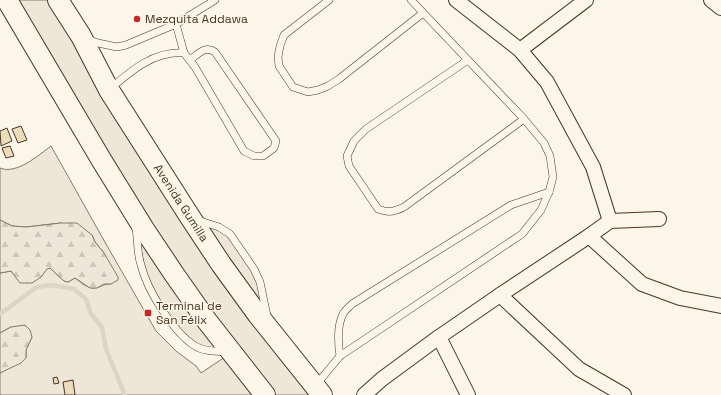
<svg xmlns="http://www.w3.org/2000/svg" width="721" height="395" font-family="'Space Grotesk',sans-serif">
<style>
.green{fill:#ede6d9;stroke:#887966}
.forest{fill:url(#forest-firs);stroke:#887966}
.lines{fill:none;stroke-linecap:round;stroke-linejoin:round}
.stream{stroke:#dcd4c6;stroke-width:4.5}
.building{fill:#ecdcbc;stroke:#4a3520}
.service-casing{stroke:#4a3520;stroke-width:8}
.minor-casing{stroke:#4a3520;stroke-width:16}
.secondary-casing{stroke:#4a3520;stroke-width:22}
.service{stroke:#fbf6e9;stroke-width:7}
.minor{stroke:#fbf6e9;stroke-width:14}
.secondary{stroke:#fbf6e9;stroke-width:20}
.poi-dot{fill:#c62828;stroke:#fbf6e9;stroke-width:1.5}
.labels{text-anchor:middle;stroke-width:3;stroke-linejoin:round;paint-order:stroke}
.poi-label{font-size:12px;fill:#4a3520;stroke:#fbf6e9;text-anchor:start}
.street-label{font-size:12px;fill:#4a3520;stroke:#fbf6e9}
</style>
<defs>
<pattern id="forest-firs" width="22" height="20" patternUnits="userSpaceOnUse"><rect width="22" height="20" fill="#ede6d9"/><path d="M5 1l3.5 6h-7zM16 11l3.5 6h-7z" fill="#cdc6ba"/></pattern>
</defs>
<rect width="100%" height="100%" fill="#fbf6e9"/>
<!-- green -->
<path class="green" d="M7 0H58L190 217 230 234 254 269 269 328 322 395H0V373L26 358V350L32 337 11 327 0 333V273L11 271 20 282 41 277 47 268H50L64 281 68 282 75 278C82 283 89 291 99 287 104 285 105 284 111 284L104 253 95 242 92 235 61 223 26 227 12 226 0 220V168C16 175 39 155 51 146L106 244 156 331 176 351 196 366 201 373 231 353 205 350 180 333 147 282 135 215Z"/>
<!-- forest -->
<g class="forest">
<polygon points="0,220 12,226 26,227 61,223 77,223 92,235 95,242 104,253 118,277 118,280 111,284 104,284 97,288 90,288 75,278 68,282 64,281 50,268 47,269 41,277 32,283 20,283 11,271 0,273"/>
<polygon points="25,325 30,330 32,337 26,350 26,358 21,363 0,373 0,333 11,327"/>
</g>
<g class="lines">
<!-- stream -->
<polyline class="stream" points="0,314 37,287 52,285 74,289 86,299 91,314 102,327 106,349 125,395"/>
</g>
<!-- building -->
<g class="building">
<polygon points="21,126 27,140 18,143 12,129"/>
<polygon points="7,128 12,141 1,146 0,131"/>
<polygon points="10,146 14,156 6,158 2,148"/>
<polygon points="57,377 59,383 54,384 53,378"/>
<polygon points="73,380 75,395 65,395 63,382"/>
</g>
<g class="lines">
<defs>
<g id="service">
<polyline points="329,0 284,35 280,46 278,57 279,66 293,87 308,92 318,90 328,86 339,79 423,13"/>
<polyline points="176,24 184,53"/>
<polyline points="87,39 98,43 117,47 126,45 176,24 215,0"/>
<path d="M468 60 366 129 354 141 347 156 349 166 378 209C389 213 393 212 404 207L524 119"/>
<path d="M111 88C132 70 154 51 184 53L195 67 244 151 254 156H263L274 148 276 141 215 52C205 45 198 54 190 60"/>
<polyline points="197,220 219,227 230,234 254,269 260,282 267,316"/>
<path d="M136 229C138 240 137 254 141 265 147 290 173 332 195 346 204 352 217 351 228 352"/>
<path d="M340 356C338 343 337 326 343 314 345 310 349 307 352 304L511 205 549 192"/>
<polyline points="316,385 340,356 522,234 541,210 549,192 553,177 550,156 544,143 524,119 411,0"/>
</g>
<g id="minor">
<polyline points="456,0 520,50 547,82 593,167 610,221"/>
<polyline points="711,0 721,8"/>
<polyline points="520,50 586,0"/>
<polyline points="589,236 642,284 680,298 721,306"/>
<polyline points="500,295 579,369 624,395"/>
<polyline points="439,337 468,395"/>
<polyline points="364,395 382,379 439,337 500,295 589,236 610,221 659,219"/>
</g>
<g id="secondary">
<polyline points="7,0 102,161 144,229 174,274 207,321 265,395"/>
<polyline points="58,0 81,36 109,90 190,217 221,264 258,315 322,395"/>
</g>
</defs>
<!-- service casing -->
<use href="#service" class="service-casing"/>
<!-- minor casing -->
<use href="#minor" class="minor-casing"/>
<!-- secondary casing -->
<use href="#secondary" class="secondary-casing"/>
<!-- service -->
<use href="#service" class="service"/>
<!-- minor -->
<use href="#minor" class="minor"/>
<!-- secondary -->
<use href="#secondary" class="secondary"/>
</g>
<!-- markers -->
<g class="poi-dot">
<circle cx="137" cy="19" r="4"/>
<rect x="144" y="309" width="8" height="8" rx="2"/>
</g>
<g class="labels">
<!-- poi labels -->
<g class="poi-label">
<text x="145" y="23">Mezquita Addawa</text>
<text x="156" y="310">Terminal de<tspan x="156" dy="14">San Félix</tspan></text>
</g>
<!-- street labels -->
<g class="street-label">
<text transform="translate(181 203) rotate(57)" y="4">Avenida Gumilla</text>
</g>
</g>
</svg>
